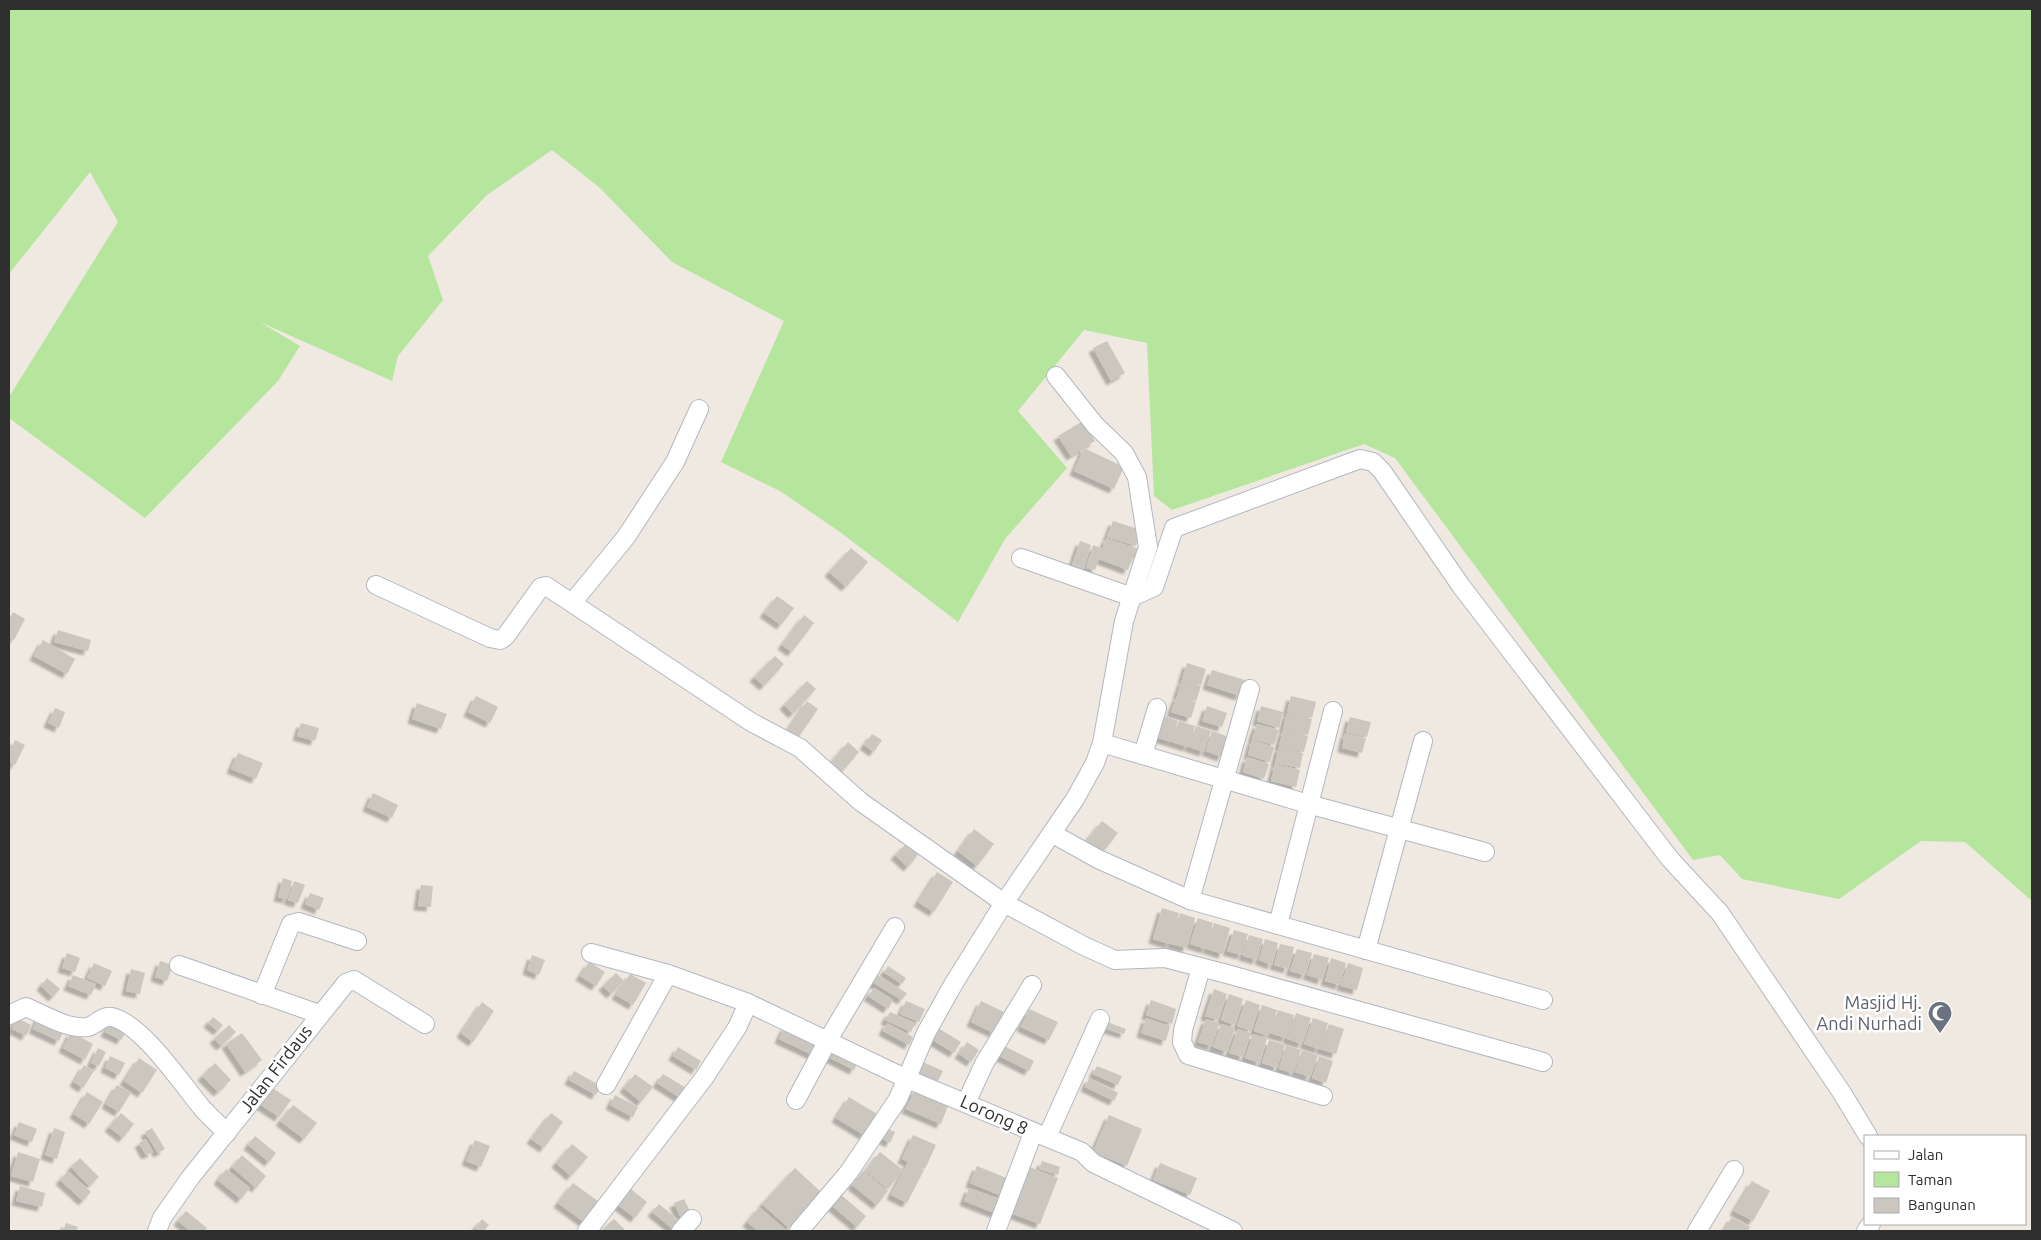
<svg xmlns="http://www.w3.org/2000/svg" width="2041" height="1240" font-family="Ubuntu,sans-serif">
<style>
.green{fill:#b6e59e}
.building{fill:#cbc7bf;filter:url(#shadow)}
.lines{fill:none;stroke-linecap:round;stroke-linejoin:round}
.minor-casing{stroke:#b4b7c1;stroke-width:20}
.minor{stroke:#fff;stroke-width:18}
.labels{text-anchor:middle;stroke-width:5;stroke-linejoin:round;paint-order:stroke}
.worship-label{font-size:18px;fill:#5b616d;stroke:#fff;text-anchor:end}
.street-label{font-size:18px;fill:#2e2e2e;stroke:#fff}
</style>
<defs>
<filter id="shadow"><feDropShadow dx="-4.5" dy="4.5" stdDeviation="1" flood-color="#0004"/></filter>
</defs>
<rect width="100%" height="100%" fill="#efe9e1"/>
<!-- green -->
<polygon class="green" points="9,9 2032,9 2032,901 1965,842 1921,841 1839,899 1742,879 1720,855 1693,860 1395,458 1364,444 1172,510 1154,496 1147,343 1084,330 1018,411 1067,468 1005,539 958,622 840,532 780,491 721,462 784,321 672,262 600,188 552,150 487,195 428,256 443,300 398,356 392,381 260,322 300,346 278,381 145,518 9,418 9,397 118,222 90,172 9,274"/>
<!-- building -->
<g class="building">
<polygon points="1107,341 1125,373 1111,381 1093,348"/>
<polygon points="1083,421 1095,441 1071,456 1058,436"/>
<polygon points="1084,448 1124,467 1114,489 1074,471"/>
<polygon points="1113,521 1141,530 1136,546 1107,537"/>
<polygon points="1106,538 1139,549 1135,559 1103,548"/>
<polygon points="1080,541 1091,545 1083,572 1071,568"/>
<polygon points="1093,545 1132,559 1128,570 1099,559 1095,570 1086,568"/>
<polygon points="851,548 868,562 846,587 829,572"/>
<polygon points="777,596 794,608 781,625 764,613"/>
<polygon points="13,612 25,619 14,640 9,637 9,619"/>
<polygon points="804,615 814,623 792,652 782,645"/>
<polygon points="58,630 91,640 88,651 54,642"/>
<polygon points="43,640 75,659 67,674 34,656"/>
<polygon points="775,656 784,664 764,686 754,677"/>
<polygon points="1187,663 1206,669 1201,685 1182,679"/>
<polygon points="1212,670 1245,680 1240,696 1207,685"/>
<polygon points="1182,680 1201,686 1196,701 1177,695"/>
<polygon points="807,681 816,689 793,714 784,705"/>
<polygon points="476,696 498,707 490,723 468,712"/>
<polygon points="1177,696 1196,702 1191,718 1171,712"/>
<polygon points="1291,696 1316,702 1312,718 1287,712"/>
<polygon points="807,701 818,709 798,738 787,731"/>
<polygon points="417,703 447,714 441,729 412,719"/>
<polygon points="1207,706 1227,713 1222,727 1202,721"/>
<polygon points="1261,706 1283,712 1279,728 1257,721"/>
<polygon points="55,708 65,712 59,728 48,723"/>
<polygon points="1287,713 1312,719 1308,735 1283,729"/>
<polygon points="1162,715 1178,721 1172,742 1155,737"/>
<polygon points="1350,717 1371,722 1367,737 1346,732"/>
<polygon points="1179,721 1195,726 1188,747 1172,742"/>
<polygon points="301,723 319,728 315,741 297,736"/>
<polygon points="1257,724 1279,730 1274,745 1252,739"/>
<polygon points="1196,726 1211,731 1204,752 1189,747"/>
<polygon points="1283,730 1308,736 1304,752 1279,746"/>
<polygon points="1212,731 1229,737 1222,757 1206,751"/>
<polygon points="1345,733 1366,738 1362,753 1342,748"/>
<polygon points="872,734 882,740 874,752 864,745"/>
<polygon points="15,740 25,745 15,765 9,762 9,752"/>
<polygon points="1252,740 1274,747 1270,762 1248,755"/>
<polygon points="848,742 859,752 841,773 830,763"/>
<polygon points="1279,747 1303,753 1300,768 1275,763"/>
<polygon points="238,753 263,763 256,779 231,769"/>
<polygon points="1247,757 1269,764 1264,779 1243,772"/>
<polygon points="1275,764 1300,770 1296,787 1271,781"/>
<polygon points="373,793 398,805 392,818 367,807"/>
<polygon points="1102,821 1118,833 1100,856 1084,844"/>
<polygon points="974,829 994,844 977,866 958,851"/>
<polygon points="906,844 918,855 908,867 895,855"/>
<polygon points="937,872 953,882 934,912 918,902"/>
<polygon points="283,878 292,881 287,899 278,897"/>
<polygon points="294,881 305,885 298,903 288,900"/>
<polygon points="421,885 433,886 431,907 418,906"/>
<polygon points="310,893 324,898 319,910 305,904"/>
<polygon points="1162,908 1179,913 1170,944 1153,939"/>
<polygon points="1180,913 1195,918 1187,948 1171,944"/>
<polygon points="1198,918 1213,923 1206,949 1190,944"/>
<polygon points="1214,923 1230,928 1223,954 1207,949"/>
<polygon points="1234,930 1248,934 1242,955 1227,951"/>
<polygon points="1249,935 1263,939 1257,960 1243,956"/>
<polygon points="1265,939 1278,943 1272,965 1259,960"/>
<polygon points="1280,944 1294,947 1288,969 1274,965"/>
<polygon points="1297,949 1312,953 1305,975 1290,971"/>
<polygon points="67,953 80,958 75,972 62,968"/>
<polygon points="1314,954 1329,958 1322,980 1307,975"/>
<polygon points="532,955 545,960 539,975 527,970"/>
<polygon points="1331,958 1346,963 1340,985 1325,981"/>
<polygon points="160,961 173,965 167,981 155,977"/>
<polygon points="589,962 605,972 596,986 580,976"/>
<polygon points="94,963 112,971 105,986 87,978"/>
<polygon points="1348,963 1363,968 1357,990 1341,986"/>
<polygon points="888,966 906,978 902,984 884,972"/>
<polygon points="131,969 145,973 140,994 126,991"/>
<polygon points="616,973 624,981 611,994 603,986"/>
<polygon points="630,974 646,983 633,1005 616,995"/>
<polygon points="73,975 96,984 91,995 68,986"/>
<polygon points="877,975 907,993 902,1000 872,982"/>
<polygon points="47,978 60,989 53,997 41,986"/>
<polygon points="874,988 893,1000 888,1009 868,996"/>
<polygon points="1214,989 1227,994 1218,1020 1205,1016"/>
<polygon points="1229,994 1243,999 1235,1025 1221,1020"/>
<polygon points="1151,1000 1176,1009 1172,1024 1146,1015"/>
<polygon points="1246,1000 1260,1005 1251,1031 1237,1026"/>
<polygon points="906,1001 925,1009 919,1022 900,1014"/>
<polygon points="981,1001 1004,1012 994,1033 971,1022"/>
<polygon points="482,1002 494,1011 473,1042 461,1033"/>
<polygon points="1262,1005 1277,1010 1268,1036 1254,1031"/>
<polygon points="1029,1009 1058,1022 1049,1040 1021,1027"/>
<polygon points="1278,1010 1294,1015 1286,1038 1270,1033"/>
<polygon points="890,1012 915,1023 911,1032 885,1020"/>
<polygon points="1296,1013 1311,1018 1302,1044 1287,1039"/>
<polygon points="39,1016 65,1028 59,1041 33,1029"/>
<polygon points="213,1017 223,1025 218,1031 208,1023"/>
<polygon points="17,1018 31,1025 26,1036 12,1029"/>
<polygon points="1146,1018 1170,1026 1166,1041 1141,1033"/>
<polygon points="1313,1018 1328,1023 1319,1049 1304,1044"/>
<polygon points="1206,1019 1219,1023 1212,1046 1198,1042"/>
<polygon points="112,1020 128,1029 121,1040 105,1032"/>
<polygon points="1107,1022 1126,1029 1124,1034 1105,1028"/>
<polygon points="887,1023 913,1037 909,1045 883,1031"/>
<polygon points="1221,1024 1235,1028 1227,1052 1213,1047"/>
<polygon points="1329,1024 1344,1029 1336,1054 1320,1049"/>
<polygon points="229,1025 236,1032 221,1046 214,1039"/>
<polygon points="785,1026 821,1043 815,1056 779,1039"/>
<polygon points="938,1028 961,1042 954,1053 931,1039"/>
<polygon points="1238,1029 1251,1033 1243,1057 1229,1053"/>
<polygon points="71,1032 93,1044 85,1060 63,1048"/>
<polygon points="242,1033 262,1060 245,1072 226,1044"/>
<polygon points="1253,1034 1267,1038 1260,1063 1245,1058"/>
<polygon points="1269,1040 1285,1045 1277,1068 1262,1063"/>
<polygon points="967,1042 979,1050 971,1062 959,1054"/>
<polygon points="1002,1045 1034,1061 1029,1071 997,1055"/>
<polygon points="1286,1045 1301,1050 1293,1073 1279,1069"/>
<polygon points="678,1047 701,1061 696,1070 673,1056"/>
<polygon points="831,1047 859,1061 854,1070 826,1056"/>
<polygon points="98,1048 106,1052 99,1066 91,1063"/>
<polygon points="1302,1050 1318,1055 1310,1077 1295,1072"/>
<polygon points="110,1056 125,1063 119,1075 105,1068"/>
<polygon points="1319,1056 1333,1061 1326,1083 1312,1078"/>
<polygon points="139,1058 157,1070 142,1093 124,1081"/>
<polygon points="923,1062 943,1071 936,1085 917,1077"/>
<polygon points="215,1063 231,1080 218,1092 202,1076"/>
<polygon points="84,1065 94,1071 83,1088 74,1082"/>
<polygon points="1097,1066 1122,1076 1118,1085 1093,1074"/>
<polygon points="574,1071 601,1086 596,1095 569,1080"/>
<polygon points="635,1074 653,1087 641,1102 624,1088"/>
<polygon points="663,1074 688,1089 682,1099 657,1083"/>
<polygon points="1089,1078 1118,1093 1114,1101 1085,1087"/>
<polygon points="117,1085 131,1093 119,1112 106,1104"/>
<polygon points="269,1086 291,1100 279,1117 258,1103"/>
<polygon points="915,1089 949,1103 941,1124 906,1109"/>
<polygon points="87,1092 103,1102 89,1124 74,1114"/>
<polygon points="615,1095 638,1107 633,1117 610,1105"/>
<polygon points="849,1097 877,1114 864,1135 836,1118"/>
<polygon points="293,1105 317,1123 304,1139 280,1121"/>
<polygon points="121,1113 134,1124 123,1138 109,1127"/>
<polygon points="551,1113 563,1122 544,1148 531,1139"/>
<polygon points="1109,1115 1142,1129 1127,1166 1093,1152"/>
<polygon points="19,1122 37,1129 32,1142 14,1135"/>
<polygon points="54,1128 65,1132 57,1159 45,1155"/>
<polygon points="152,1128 165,1149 158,1153 145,1132"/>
<polygon points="886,1128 895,1132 890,1143 881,1138"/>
<polygon points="913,1135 936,1145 925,1169 902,1159"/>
<polygon points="255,1136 276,1153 269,1162 248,1145"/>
<polygon points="146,1139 153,1152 146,1155 139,1143"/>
<polygon points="475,1140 490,1146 481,1167 466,1161"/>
<polygon points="572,1144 588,1157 571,1176 556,1163"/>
<polygon points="18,1152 40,1159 33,1182 11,1176"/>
<polygon points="880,1152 903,1170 888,1189 865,1171"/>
<polygon points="242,1155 266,1176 256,1188 232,1167"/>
<polygon points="80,1158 99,1177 89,1186 71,1167"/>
<polygon points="1042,1161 1060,1167 1058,1175 1039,1169"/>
<polygon points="908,1162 924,1170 907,1203 891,1195"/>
<polygon points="1160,1163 1197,1178 1190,1195 1153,1180"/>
<polygon points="977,1166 1009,1179 1002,1196 970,1183"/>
<polygon points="1027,1166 1058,1178 1040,1224 1010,1213"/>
<polygon points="795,1168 821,1192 789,1228 762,1204"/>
<polygon points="226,1169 250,1188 241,1199 218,1180"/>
<polygon points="68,1171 91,1192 83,1201 60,1180"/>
<polygon points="863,1171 888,1191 877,1205 852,1185"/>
<polygon points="1752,1181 1770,1191 1753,1221 1734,1211"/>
<polygon points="573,1183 599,1202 584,1222 558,1203"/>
<polygon points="20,1186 45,1193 42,1207 16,1201"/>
<polygon points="969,1188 1002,1200 997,1214 964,1201"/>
<polygon points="631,1189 647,1202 635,1218 618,1205"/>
<polygon points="840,1194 866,1216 857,1227 831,1205"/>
<polygon points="684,1199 691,1213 681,1218 674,1203"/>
<polygon points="659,1204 680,1221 673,1229 652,1212"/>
<polygon points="759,1207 786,1230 785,1231 758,1231 747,1222"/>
<polygon points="186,1211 207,1228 204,1231 190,1231 178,1221"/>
<polygon points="1732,1217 1750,1227 1748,1231 1724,1231"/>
<polygon points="482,1219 489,1225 484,1231 479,1231 475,1228"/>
<polygon points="614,1219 626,1231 601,1231"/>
<polygon points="66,1223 78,1227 76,1231 63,1231"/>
</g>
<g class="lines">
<defs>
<g id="minor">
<polyline points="699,409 675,462 626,537 572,603 751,722 800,748 861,802 1004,903 1084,946 1115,960 1165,958 1227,974 1543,1062"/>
<polyline points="1021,558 1132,597 1154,587 1174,528 1360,459 1373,462 1382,471 1461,586 1670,859 1720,913 1842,1093 1868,1136"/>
<polyline points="376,585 490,638 500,640 505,637 541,587 546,586 572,603"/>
<polyline points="1102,743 1308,804 1485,852"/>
<polyline points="1143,755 1157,708"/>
<polyline points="1053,834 1098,859 1190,900 1543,1000"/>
<polyline points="1190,900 1250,689"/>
<polyline points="1278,925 1333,711"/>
<polyline points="1366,950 1423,741"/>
<polyline points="591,953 668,974 748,1003 905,1078 1082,1152 1093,1163 1233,1231"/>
<polyline points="179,965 319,1014"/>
<polyline points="1201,968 1183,1030 1182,1042 1188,1055 1323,1096"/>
<polyline points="262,995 291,924 299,922 357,941"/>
<path d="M9 1015 26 1007C43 1014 68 1030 88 1027 96 1025 102 1015 112 1017 142 1024 182 1084 202 1108 210 1117 219 1125 227 1133"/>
<polyline points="606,1085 668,974"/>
<polyline points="796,1100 828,1040 895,927"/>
<polyline points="966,1103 984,1064 1032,985"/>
<polyline points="1047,1137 1100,1019"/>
<polyline points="157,1231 162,1218 190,1178 346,983 354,980 425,1024"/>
<polyline points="587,1231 704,1078 738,1026 748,1003"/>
<polyline points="681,1231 692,1219"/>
<polyline points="799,1231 849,1172 898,1099 926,1033 954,983 1004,903 1075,799 1095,763 1102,743 1124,621 1148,547 1137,477 1124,453 1095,425 1056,376"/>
<polyline points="996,1231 1033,1133"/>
<polyline points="1697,1231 1734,1170"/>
<polyline points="1866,1231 1871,1224"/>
</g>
</defs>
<!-- minor casing -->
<use href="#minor" class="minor-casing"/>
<!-- minor -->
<use href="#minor" class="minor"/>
</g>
<!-- icons -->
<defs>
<symbol id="mosque-pin" viewBox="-11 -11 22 30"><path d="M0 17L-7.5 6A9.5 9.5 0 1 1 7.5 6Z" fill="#6b7280" stroke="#fff"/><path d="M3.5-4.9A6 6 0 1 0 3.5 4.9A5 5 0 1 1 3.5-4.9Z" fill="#fff"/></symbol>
</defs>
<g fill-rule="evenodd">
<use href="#mosque-pin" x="1926" y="999" width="28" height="38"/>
</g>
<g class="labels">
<!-- worship labels -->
<g class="worship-label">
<text x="1922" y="1009">Masjid Hj.<tspan x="1922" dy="21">Andi Nurhadi</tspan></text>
</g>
<!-- street labels -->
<g class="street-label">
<text transform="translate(276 1069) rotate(-52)" y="6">Jalan Firdaus</text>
<text transform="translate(994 1115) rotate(24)" y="6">Lorong 8</text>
</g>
</g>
<!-- border -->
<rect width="2041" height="1240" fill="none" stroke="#2e2e2e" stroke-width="20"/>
<!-- legend -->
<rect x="1864" y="1135" width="162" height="90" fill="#ffffff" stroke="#ababab"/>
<rect x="1874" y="1151" width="25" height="8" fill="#ffffff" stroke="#ababab"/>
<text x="1908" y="1160" font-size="15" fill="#2e2e2e">Jalan</text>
<rect x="1874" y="1172" width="25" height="15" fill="#b6e59e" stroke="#ababab"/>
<text x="1908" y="1185" font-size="15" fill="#2e2e2e">Taman</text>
<rect x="1874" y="1198" width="25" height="15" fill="#cbc7bf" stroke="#ababab"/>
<text x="1908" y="1210" font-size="15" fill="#2e2e2e">Bangunan</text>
</svg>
